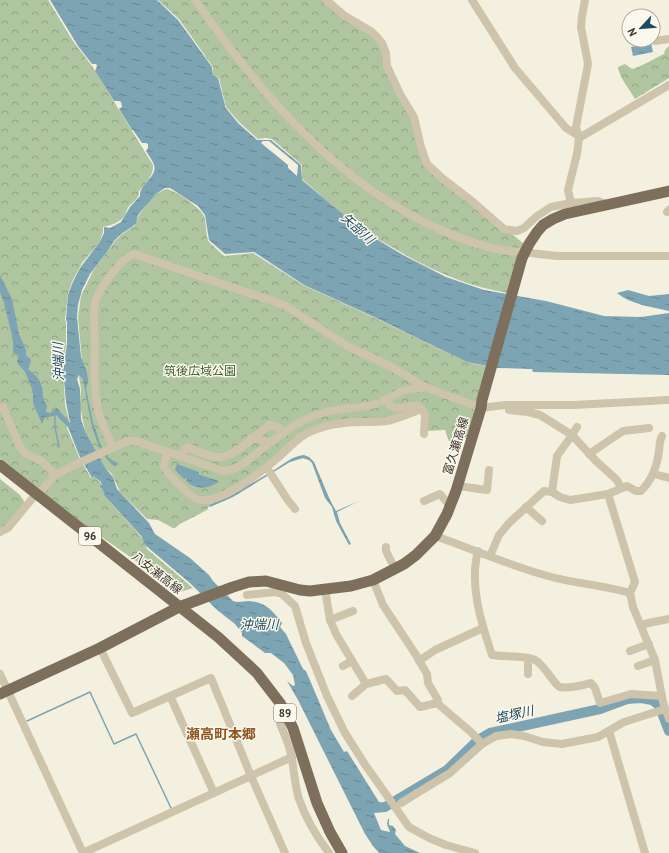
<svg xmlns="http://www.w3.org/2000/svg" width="669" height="853" font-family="'PT Sans','Noto Sans JP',sans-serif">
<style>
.park{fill:url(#park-crowns)}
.water{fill:url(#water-ripples);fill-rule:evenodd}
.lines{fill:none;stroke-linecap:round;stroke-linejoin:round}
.stream{stroke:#7da4b3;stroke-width:1.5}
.river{stroke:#7da4b3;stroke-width:10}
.minor{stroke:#cec3ab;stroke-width:8}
.major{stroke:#7d6f5b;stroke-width:11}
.labels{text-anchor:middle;stroke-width:3;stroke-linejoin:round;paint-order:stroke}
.shield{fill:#fbf8ed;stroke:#756f64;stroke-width:1}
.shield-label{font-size:11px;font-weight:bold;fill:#3b342a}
.park-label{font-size:12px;fill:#3f5b2d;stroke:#fbf8ed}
.street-label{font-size:12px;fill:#3b342a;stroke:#fbf8ed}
.water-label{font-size:13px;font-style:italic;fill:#1d4b5f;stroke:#fbf8ed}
.quarter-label{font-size:14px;font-weight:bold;fill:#8e541f;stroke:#fbf8ed}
</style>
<defs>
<pattern id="park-crowns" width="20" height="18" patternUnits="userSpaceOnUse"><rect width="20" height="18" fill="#afc59f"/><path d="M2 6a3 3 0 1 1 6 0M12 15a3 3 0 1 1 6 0" fill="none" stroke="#90a182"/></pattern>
<pattern id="water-ripples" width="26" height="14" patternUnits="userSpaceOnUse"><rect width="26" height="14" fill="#7da4b3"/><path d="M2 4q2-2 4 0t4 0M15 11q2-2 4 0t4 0" fill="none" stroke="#688692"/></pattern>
</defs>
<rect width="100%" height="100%" fill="#f4f0e0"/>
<!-- park -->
<g class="park">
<path d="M0 0H48L73 41 92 66 153 165C154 176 145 183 139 191 139 199 134 201 129 206 127 209 126 212 125 215 120 223 111 225 103 227V232L99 243 82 263 71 284 68 294 65 320 66 322V344L63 371 65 404 69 421 67 428 79 457 91 478 93 476 101 483 102 485 99 487 104 492 103 494 143 539 147 549 193 588 180 592 49 500 0 458Z"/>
<path d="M158 0H324L374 35 392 70 430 165 524 244 508 293C465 286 428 269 390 246 381 241 372 236 363 230 342 215 322 196 302 179V165L272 139 266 138 258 139 239 122 226 107 219 78 212 74 213 67 179 19Z"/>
<path d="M669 46V78L635 99C630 90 619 77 618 67L625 64 632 69C643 66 653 59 664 54L665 50Z"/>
<path d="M166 189C175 190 200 207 204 216 206 221 206 234 208 241L224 256 253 253 303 285 375 318 467 362 490 367 470 434 461 441H449L445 430 427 431V413C386 419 339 420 302 439L229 493 210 504 207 510 180 524 175 528H173L158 520 147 519 120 492 112 474 106 469 85 431 80 406 81 389 79 377 82 362 78 317 81 296 93 271 115 241 121 235 134 226 139 215 152 198 156 194Z"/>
<polygon points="0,479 20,495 25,503 6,527 0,529"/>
</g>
<!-- water -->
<g class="water">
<path d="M50 0H157L178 20 212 67V74L218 78 225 105V107L238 123 257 140H271L301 165 302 180 363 231 403 255 446 277 484 290 546 301 604 316 641 317 669 313V375L533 372 532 369 498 368 467 362 374 317 304 285 254 252 225 254 209 240 205 215 198 206 170 188H165L156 194 138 215 136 223 132 227 121 234 114 241 107 252 90 274 82 290 78 305 77 317 81 357 87 372 88 380 86 389 93 422 101 446 107 456 117 464 116 467C92 453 88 403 83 379L79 375 77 379 80 389 81 419 85 431 106 469 113 477 117 489 149 523 155 534 190 558 209 575 213 581 233 601C238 603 243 601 249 601 265 602 273 611 282 623L280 627 286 634 303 669 306 671 331 730 344 752 347 751 379 802 385 805 388 809 378 810 374 813 381 830 390 832 387 824 388 819H389V825L393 826 396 830 395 834 405 846 420 853H379L373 846 365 834 298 700 287 681 293 686 295 685 293 675 284 663 271 653H265L242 636V633L235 624 217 610 191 584 145 545 142 537 103 494 104 492 99 486 102 485 101 482 93 476 92 478 79 455 68 427 56 415 49 417H45L42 424 33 403V391L25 372 18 364 17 361 19 355 13 353V340L4 303 0 292V275L12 299 19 334 26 350V356L30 358 31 362 28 369C33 373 39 377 41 384 44 391 41 399 47 405L46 412 50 413 57 408 70 423 66 402 63 370 67 344V322L66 320 68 295 72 284 80 268 99 243 104 233V227L110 228 121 222 130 207 140 196C139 184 158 177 154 165 153 161 149 156 146 151L148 148V144L146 143H142L133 130H132L119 109 122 107 121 102 119 101H114L95 71 97 66 96 64H92L78 46ZM263 141H269L298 165 297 176 288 168V165L261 143Z"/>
<polygon points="651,43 653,52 633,56 631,47"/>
<path d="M628 290 649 296 669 294V311C652 307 630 304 617 293Z"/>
<path d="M304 455 309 457 314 462 330 500 336 511 359 501 337 512 340 523 351 544 349 545 336 521 332 507 325 498 312 463 309 460 303 458 290 462 233 497 210 507 209 505C231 495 253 483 274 470 284 464 292 456 304 455Z"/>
<path d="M177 464 199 472 198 474 218 481 217 483C206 489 196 490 186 481L187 479 186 478 184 479 175 470Z"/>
</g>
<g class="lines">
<!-- stream -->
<g class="stream">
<polyline points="55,415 55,427 59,447"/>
<polyline points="27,721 90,692 114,744 136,734 171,808"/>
</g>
<!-- river -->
<polyline class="river" points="373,808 385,807 447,770 478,740 490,733 600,709 627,699 641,698 652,700 659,705 669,731"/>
<!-- minor -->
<g class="minor">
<path d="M195 0C259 92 337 184 441 230 468 242 496 252 525 252"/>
<polyline points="326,0 345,16 372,32 378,38 382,43 386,53 387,66 400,94 414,117 421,147 427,164 442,178 473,202 504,229 517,231 524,228 537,216 551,207 571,203 598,201 605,204"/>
<polyline points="472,0 515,68 566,128 577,135"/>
<polyline points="653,28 655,41 669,39"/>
<polyline points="579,138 669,85"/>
<polyline points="571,203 568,190 577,154 579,138 576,127 588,64 581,27 582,16 585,0"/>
<polyline points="667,212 669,210"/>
<polyline points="530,253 557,256 669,256"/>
<path d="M387 399 389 404 395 408C403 408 409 405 418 406L425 414 424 434"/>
<polyline points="383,401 404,390 425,387"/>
<polyline points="3,407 20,447 25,453 43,462 55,475"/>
<polyline points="509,410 528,412 540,415 572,435 596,461 617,480 621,487"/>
<polyline points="572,435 577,427"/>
<polyline points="251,438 272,442"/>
<path d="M113 447C108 436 102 425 99 413 93 391 95 366 95 343 95 329 92 314 96 300 101 286 120 259 134 254L284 305 349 347 390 366 425 387 481 408 505 405H574L669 400"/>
<path d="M167 452 164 467C170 477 187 494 197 499 219 507 265 469 281 455 290 447 300 435 312 431 322 427 333 424 344 423 358 421 373 423 387 421 398 419 410 413 422 409"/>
<polyline points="589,454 623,431 649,428"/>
<path d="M181 457 185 449 188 447C197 451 207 456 217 457 231 460 258 434 269 425L275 426 285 432"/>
<polyline points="267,468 287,499 295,509"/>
<polyline points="654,474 669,478"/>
<polyline points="458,486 487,490 489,470"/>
<polyline points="552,492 557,456 572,435"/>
<polyline points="608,494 635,582 630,593 633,607 655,660 663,702 669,719"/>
<path d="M38 495 55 475 81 462 128 441H136L223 471C239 470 252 457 264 447 281 435 299 420 319 414 337 408 357 409 376 404"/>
<polyline points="424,501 440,494 450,506"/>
<polyline points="526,507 542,521"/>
<polyline points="0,532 8,528 36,494"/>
<path d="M435 536C473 549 510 566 548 576 576 584 603 585 630 593"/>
<polyline points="386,547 386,551 395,569"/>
<path d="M478 551C469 585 481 622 492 655 503 657 527 655 535 660 545 665 554 685 560 687 570 689 582 685 591 683L595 688 600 703 631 694 662 696"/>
<path d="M490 556 499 535 509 523 544 491 552 492 560 497 570 500 608 494 627 486 636 491H641C652 480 657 467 659 451 660 445 659 441 662 436"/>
<polyline points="373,580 383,605 416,655 427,674 428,683 438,700 437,703 472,733 482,744"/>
<polyline points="325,589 330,620 336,634 366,684"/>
<polyline points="247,595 275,592 282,594 295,606 306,643 327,696 345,733 364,763 409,827 429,838 446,845 475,853"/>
<polyline points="330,620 353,611"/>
<polyline points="641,625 653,622 669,619"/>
<polyline points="100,648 132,713 211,678 251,776 285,853"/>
<polyline points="630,651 649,644"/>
<polyline points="528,658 528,674"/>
<polyline points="419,661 435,650 483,628"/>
<polyline points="343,666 352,661"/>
<polyline points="638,666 655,660"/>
<polyline points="0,674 83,853 292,757"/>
<polyline points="170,696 214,793"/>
<polyline points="352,696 366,684 386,679 397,691 405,690 420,707 437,703"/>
<path d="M288 718 280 724C285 735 290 747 292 759 294 772 295 786 299 799 306 819 316 836 329 853"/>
<polyline points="609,731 645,853"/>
<polyline points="401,803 450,773 482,744 496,736 511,734 524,736 543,742 562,744 598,737 624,722 665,709"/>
</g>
<!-- major -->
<g class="major">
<polyline points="0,465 218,637 257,673 280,703 293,728 317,803 330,832 342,853"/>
<polyline points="0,694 100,648 179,607 233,587 249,582 266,581 300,590 310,591 351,586 373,580 404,564 416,555 435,536 447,514 456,491 481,408 482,400 522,258 529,244 537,232 543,225 553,219 565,214 669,191"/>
</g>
</g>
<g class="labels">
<!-- shield labels -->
<g class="shield">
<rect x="79" y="527" width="22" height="18" rx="3"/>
<rect x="274" y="704" width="22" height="18" rx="3"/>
</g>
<g class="shield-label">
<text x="90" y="540">96</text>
<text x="285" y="717">89</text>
</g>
<!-- park labels -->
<g class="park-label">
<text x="200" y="375">筑後広域公園</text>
</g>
<!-- street labels -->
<g class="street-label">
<text transform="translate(456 446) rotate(-73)" y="4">富久瀬高線</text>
<text transform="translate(157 573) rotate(38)" y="4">八女瀬高線</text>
</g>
<!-- water labels -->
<g class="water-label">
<text transform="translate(358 228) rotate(42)" y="5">矢部川</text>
<text transform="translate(58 362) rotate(-92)" y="5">沖端川</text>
<text x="259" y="629">沖端川</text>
<text transform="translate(514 714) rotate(-12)" y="5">塩塚川</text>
</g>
<!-- quarter labels -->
<g class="quarter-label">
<text x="221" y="739">瀬高町本郷</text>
</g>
</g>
<!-- north arrow -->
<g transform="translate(641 28) rotate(244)"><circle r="19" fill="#fbf8ed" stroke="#aeaa9f"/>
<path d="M0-3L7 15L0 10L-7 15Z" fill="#1d4b5f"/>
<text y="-6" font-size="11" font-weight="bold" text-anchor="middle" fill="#3b342a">N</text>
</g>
</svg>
